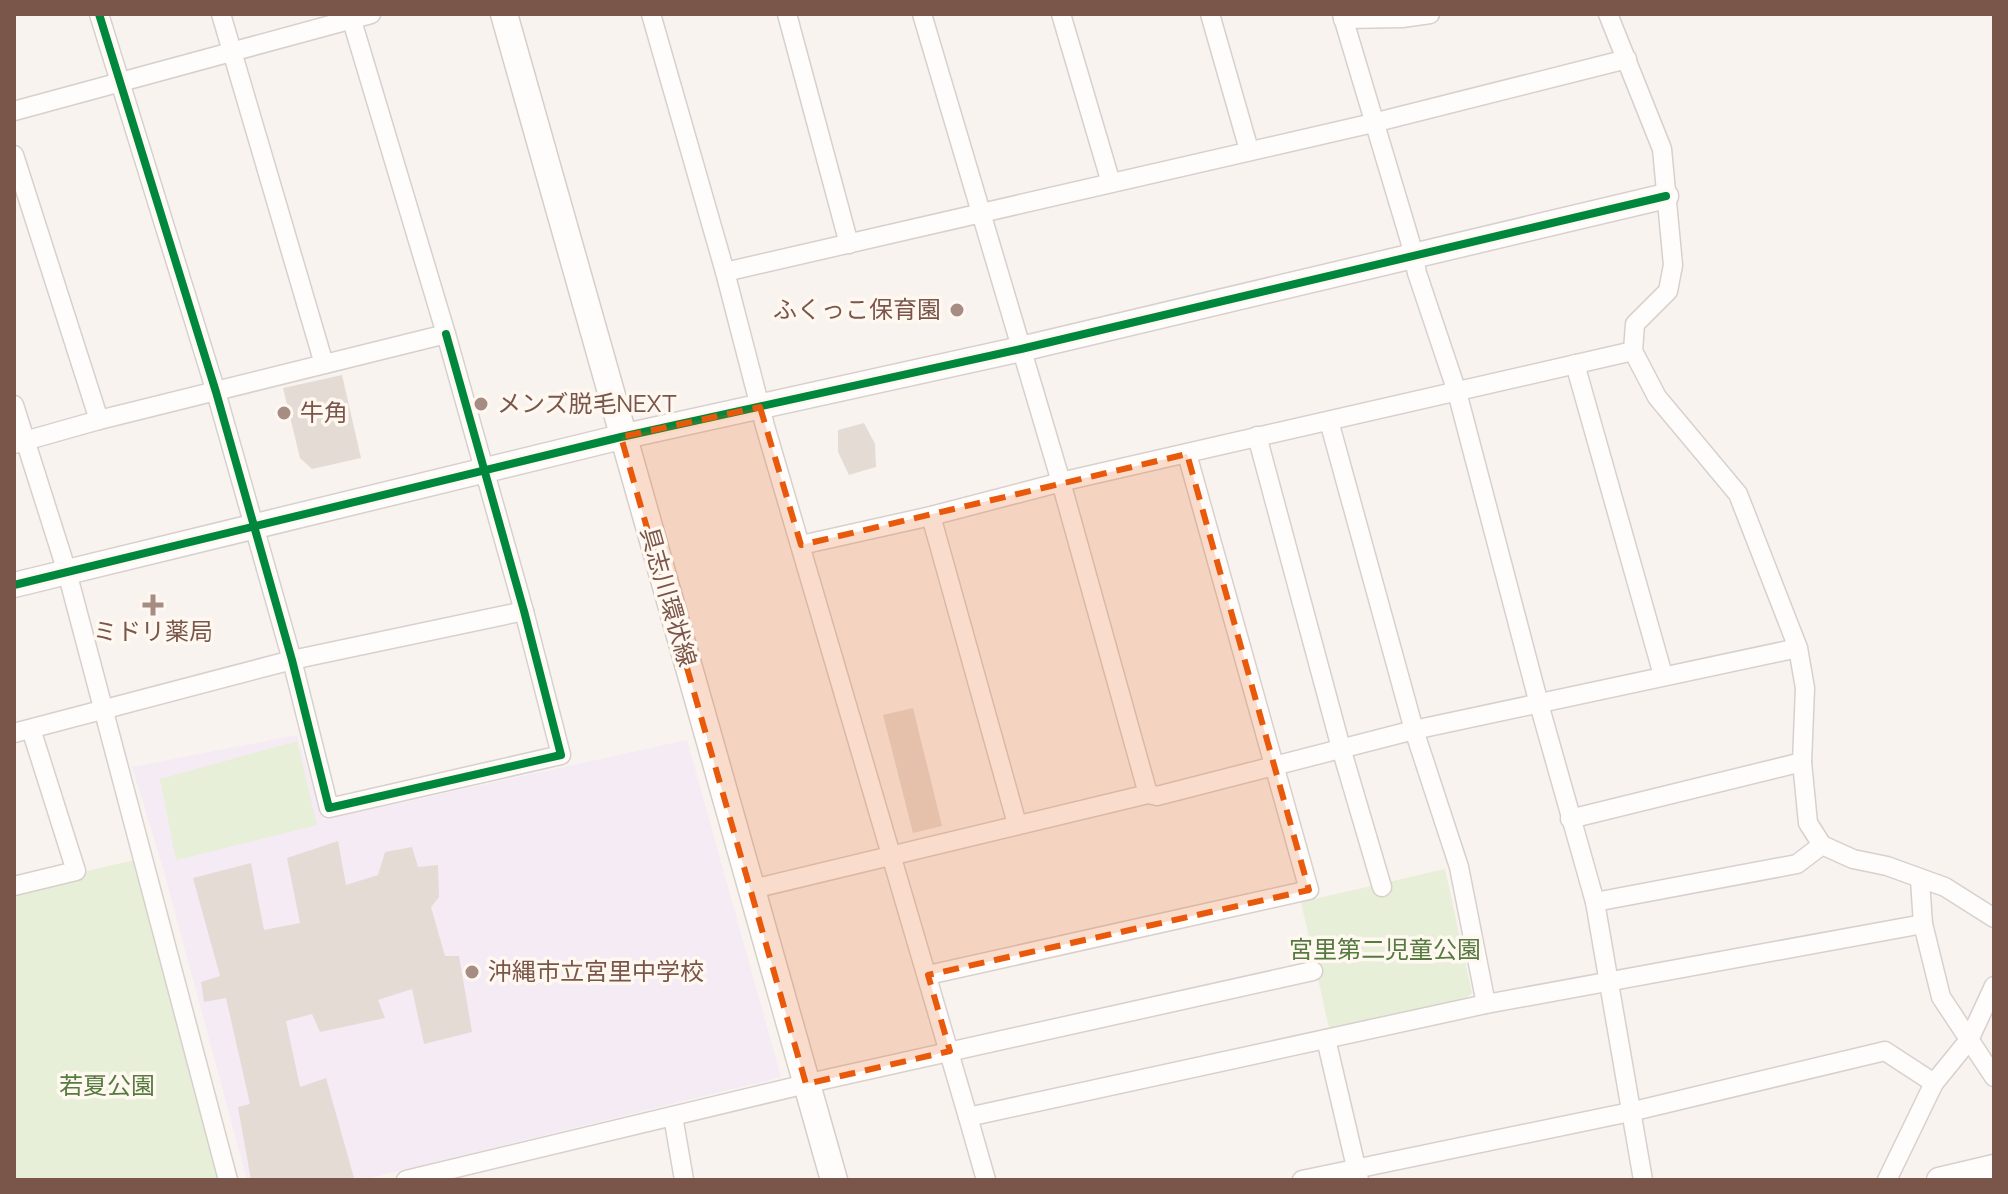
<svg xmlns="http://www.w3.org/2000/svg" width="2008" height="1194" font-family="Manrope,'Noto Sans JP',sans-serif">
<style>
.education{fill:#f4ebf5}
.green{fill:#e7efd8}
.building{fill:#e5dbd5}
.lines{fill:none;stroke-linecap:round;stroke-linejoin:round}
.minor-casing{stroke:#d8d0cc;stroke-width:21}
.tertiary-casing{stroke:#d8d0cc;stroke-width:27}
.secondary-casing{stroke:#d8cec9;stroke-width:29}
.minor{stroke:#fefdfc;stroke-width:18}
.tertiary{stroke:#fefdfc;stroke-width:24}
.secondary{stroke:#fefdfc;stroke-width:26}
.cycleway-casing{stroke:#fff8f0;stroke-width:13}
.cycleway{stroke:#00873e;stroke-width:8}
.marked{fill:#e8590c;fill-opacity:0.2;stroke:#e8590c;stroke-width:6;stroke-dasharray:16 10;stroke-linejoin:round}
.poi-dot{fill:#a68d83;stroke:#fff8f0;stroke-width:3}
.labels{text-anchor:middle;stroke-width:7;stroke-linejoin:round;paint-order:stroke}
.poi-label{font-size:24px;fill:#7a564a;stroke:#fff8f0;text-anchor:start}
.street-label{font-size:24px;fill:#7a564a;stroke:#fff8f0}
.park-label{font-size:24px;fill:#567a3f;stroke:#fff8f0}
</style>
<rect width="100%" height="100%" fill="#f8f3ee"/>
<!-- education -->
<polygon class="education" points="297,735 323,820 687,740 781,1077 362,1180 247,1180 163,868 132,767"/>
<!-- green -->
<g class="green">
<polygon points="297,741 317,825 176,860 160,779"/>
<polygon points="143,858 228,1180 14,1180 14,888"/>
<polygon points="1445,869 1472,993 1465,999 1329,1028 1301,902"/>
</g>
<!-- building -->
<g class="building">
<polygon points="342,375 361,458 312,469 300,458 283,388"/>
<polygon points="864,423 875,444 876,467 849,475 838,452 838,430"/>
<polygon points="913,708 942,826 913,833 883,715"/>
<polygon points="338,841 346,885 378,875 385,852 412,847 418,867 438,865 439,897 431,907 445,956 459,956 472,1032 424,1044 412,989 378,1000 385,1018 320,1032 312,1014 286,1021 300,1087 326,1078 354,1178 251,1180 238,1107 250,1104 226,998 204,1002 201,982 220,976 193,878 251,863 264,930 300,923 287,858"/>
</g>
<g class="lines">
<defs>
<g id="minor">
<polyline points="99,14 216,392 292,660 329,808 561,755 524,611 446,334"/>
<polyline points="221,14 324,364"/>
<polyline points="651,14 725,272 1373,123 1627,59"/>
<polyline points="787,14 849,244"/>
<polyline points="922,14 1061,482 1148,794"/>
<polyline points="1061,14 1111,183"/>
<polyline points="1210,14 1249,150"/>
<polyline points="1342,14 1410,241 1417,273 1457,392 1539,704 1595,902 1643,1180"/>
<polyline points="1608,14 1662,149 1673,265 1668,291 1635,324 1633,351 1657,397 1738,494 1798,648 1805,688 1802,762 1808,823 1822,845 1853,859 1887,866 1945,887 1994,918"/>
<polyline points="1343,19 1402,18 1430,14"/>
<polyline points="14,111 371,14"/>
<polyline points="14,155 99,420 446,334 350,14"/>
<polyline points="725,272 765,426 968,1117"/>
<polyline points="1575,364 1663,675"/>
<polyline points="14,405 67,572 228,1180"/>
<polyline points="1329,421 1414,730 1459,867 1486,1004"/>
<polyline points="1257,436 1341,748 1382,887"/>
<polyline points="14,444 99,420"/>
<polyline points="931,516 1017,824"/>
<polyline points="801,545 931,516 1069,480 1633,351"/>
<polyline points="14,733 292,660 524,611"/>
<polyline points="1570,819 1802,762"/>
<polyline points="1920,880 1923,924 1941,997 1994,1077"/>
<polyline points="14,886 76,871 31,729"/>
<polyline points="753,889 1148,794 1157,796 1414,730 1798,648"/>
<polyline points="1595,902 1797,864 1822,845"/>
<polyline points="928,975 1309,890 1187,454"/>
<polyline points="1326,1039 1359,1180"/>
<polyline points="673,1116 684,1180"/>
<polyline points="406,1180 827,1079 1313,971"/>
<polyline points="986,1180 968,1117 1486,1004 1923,924"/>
<polyline points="1302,1180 1630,1112 1885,1051 1934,1083"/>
<polyline points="1887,1180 1934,1083 1969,1040 1994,986"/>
</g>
<g id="tertiary">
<polyline points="14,585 621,437 1021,349 1666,196"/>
<polyline points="1939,1180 1994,1167"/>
</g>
<polyline id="secondary" points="504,14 834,1180"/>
</defs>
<!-- minor casing -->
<use href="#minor" class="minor-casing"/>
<!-- tertiary casing -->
<use href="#tertiary" class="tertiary-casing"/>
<!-- secondary casing -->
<use href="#secondary" class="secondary-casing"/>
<!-- minor -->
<use href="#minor" class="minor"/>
<!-- tertiary -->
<use href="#tertiary" class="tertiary"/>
<!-- secondary -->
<use href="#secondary" class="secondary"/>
<defs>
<g id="cycleway">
<polyline points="99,14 216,392 292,660 329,808 561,755 524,611 446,334"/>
<polyline points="14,585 621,437 1021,349 1666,196"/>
</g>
</defs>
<!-- cycleway casing -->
<use href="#cycleway" class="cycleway-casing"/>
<!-- cycleway -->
<use href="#cycleway" class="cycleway"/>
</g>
<!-- marked area -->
<path class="marked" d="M760 407 801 545 1187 454 1309 890 928 975 950 1051 806 1084 621 437Z"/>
<!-- markers -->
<g class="poi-dot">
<circle cx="957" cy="310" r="8"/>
<circle cx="481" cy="404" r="8"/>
<circle cx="284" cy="413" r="8"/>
<path d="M149 593h8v8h8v8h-8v8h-8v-8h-8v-8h8z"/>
<circle cx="472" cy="972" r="8"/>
</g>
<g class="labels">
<!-- poi labels -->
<g class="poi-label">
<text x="941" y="318" text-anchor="end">ふくっこ保育園</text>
<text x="497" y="412">メンズ脱毛NEXT</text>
<text x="300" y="421">牛角</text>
<text x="153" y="640" text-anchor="middle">ミドリ薬局</text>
<text x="488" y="980">沖縄市立宮里中学校</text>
</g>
<!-- street labels -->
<g class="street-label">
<text transform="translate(668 597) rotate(74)" y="8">具志川環状線</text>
</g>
<!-- park labels -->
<g class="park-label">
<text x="1385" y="958">宮里第二児童公園</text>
<text x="107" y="1094">若夏公園</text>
</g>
</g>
<!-- border -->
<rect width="2008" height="1194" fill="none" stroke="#7a564a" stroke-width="32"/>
</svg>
